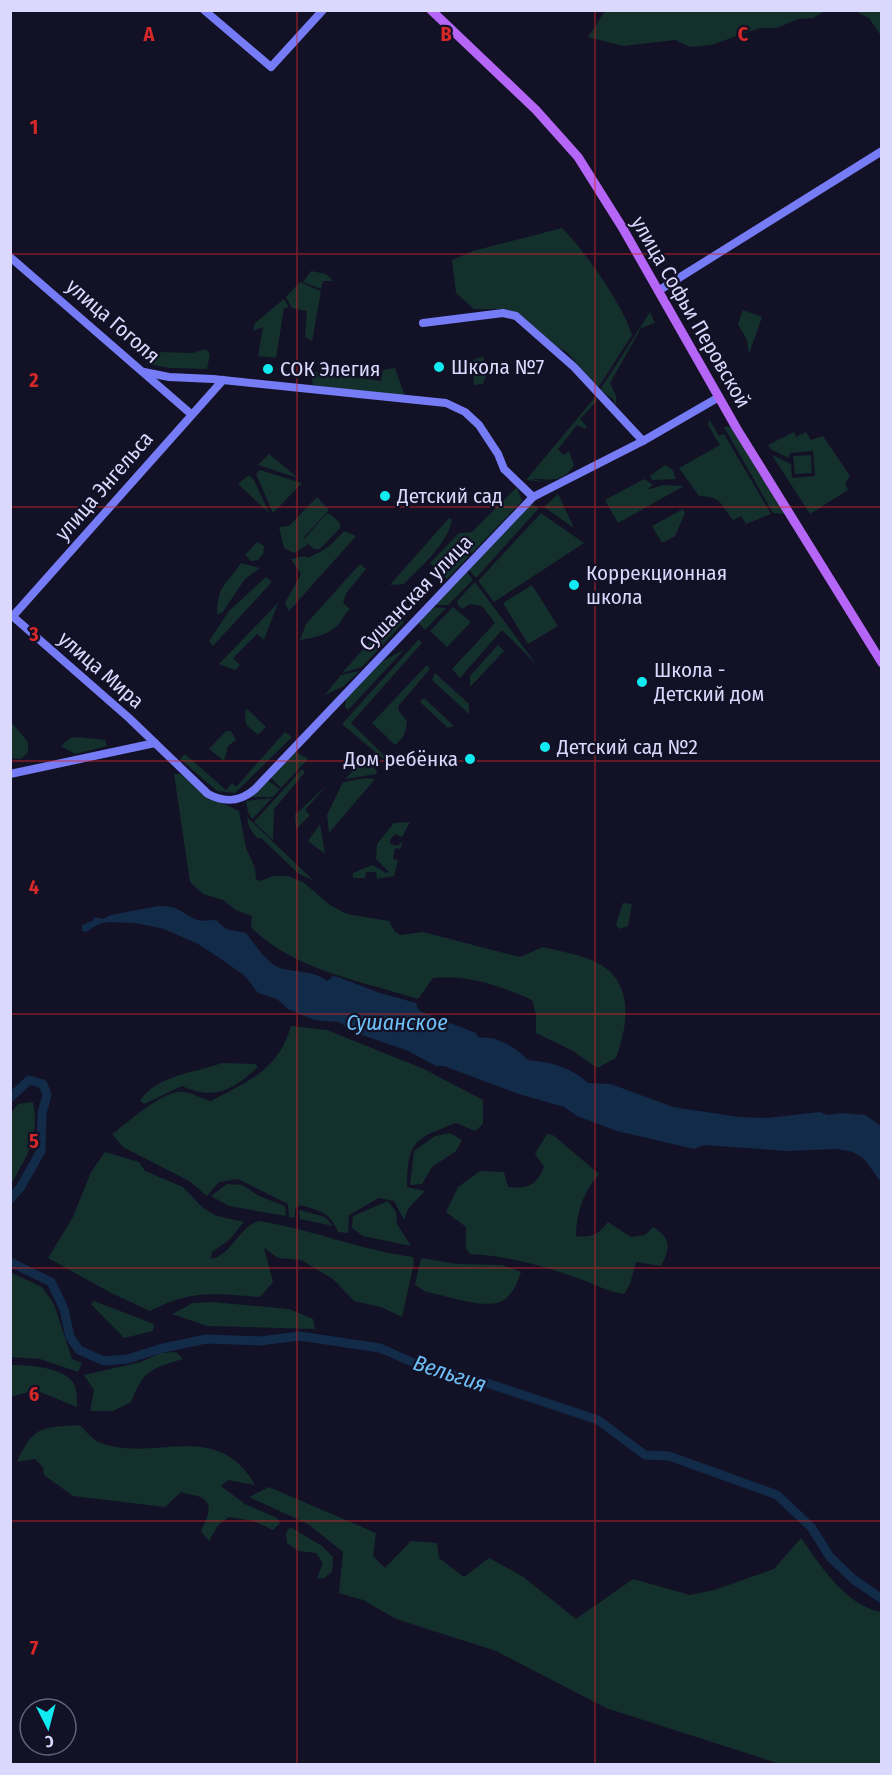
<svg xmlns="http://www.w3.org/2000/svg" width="892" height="1775" font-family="'Fira Sans Condensed',sans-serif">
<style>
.green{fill:#14302d}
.water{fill:#122b49}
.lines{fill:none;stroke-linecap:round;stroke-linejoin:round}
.river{stroke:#122b49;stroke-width:9}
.secondary{stroke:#757cf6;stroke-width:8}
.primary{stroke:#b666f6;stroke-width:9}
.grid{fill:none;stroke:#d62828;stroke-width:1.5;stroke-opacity:0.55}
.poi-dot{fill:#11eaf0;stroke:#131126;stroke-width:2}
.labels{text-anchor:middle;stroke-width:4.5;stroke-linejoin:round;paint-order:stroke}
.street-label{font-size:21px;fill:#dad8fd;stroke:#131126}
.poi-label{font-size:21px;fill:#dad8fd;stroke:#131126;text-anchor:start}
.water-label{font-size:22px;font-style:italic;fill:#6dc0f6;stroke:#131126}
.grid-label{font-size:20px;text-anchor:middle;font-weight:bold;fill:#d62828;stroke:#131126;stroke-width:4.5;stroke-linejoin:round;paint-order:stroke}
</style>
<rect width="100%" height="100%" fill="#131126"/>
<!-- green -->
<g class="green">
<polygon points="605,11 605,10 833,11 825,11 813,18 798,19 777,28 760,28 711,45 690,47 675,40 623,46 588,37"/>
<polygon points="855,11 880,11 881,36 869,18"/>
<path d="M562 228C585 251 623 305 632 335L598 388 567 352 550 343 517 313 506 309H474L456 293 452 260 473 251Z"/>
<polygon points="311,271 326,274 333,281 323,281 321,289 303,282"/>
<polygon points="300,282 321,291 312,341 305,337 307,311 292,308 286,297"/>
<polygon points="284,299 289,308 284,308 276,358 258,356 263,327 253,331 255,323"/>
<polygon points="743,310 762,317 749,354 747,340 738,324"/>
<polygon points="650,312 655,323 641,328 610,383 616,396 616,406 613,399 600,390"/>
<polygon points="206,349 210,354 207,369 171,368 147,364 160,352 192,353"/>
<polygon points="483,356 487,373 483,384 474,385 473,360"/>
<polygon points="395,368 405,396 313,385 310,371 381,381 383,370"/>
<path d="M596 396 597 401 580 419 587 427 585 429 577 425 558 449 563 455 569 451 574 465C562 485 549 478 530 479L548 482 526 480Z"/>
<path d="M709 419 719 436 724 434 771 514 746 524 741 516 733 520C719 503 723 497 699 496L679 468 720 445 708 425Z"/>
<polygon points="724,427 731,427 786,514 773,513"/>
<polygon points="794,432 796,437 806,432 811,440 823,436 850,476 845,483 848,490 810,514 772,455 791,464 792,478 815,476 813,451 790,453 789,458 772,450 768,445"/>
<polygon points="269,454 298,478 258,465"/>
<polygon points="811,455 812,473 795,474 793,456"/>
<polygon points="665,465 673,470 676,479 652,480 650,476"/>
<polygon points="260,470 302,483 273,513 256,474"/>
<polygon points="249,475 254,480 269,513 238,484"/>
<polygon points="644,479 653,485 646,490 664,485 684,486 618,523 605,500"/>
<polygon points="517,487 522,501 447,579 430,563 459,533 472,532"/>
<polygon points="558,494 574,528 544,507"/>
<polygon points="317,497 329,510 304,537 307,545 294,553 284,548 279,527 289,526"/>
<polygon points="533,505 539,508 476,578 468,569 527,506"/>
<polygon points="683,509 685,513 675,536 662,543 652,526"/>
<polygon points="541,513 584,543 494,602 478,581"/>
<polygon points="326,514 330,514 340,523 340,528 320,549 314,549 305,542 305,538"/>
<path d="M449 518 452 520C447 545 421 566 404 584L390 585Z"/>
<path d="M344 531 356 536 289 611 285 603 301 574 291 559 305 556 307 558C327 549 328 548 344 531Z"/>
<polygon points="257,542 264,546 263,554 258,560 251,561 245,555"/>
<path d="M241 563 260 568 245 579 222 613 217 614C218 583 226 586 241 563Z"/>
<path d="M360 564 366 569 347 592 343 603 350 609C344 614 343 620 338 625 329 635 312 638 300 640L306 624Z"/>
<polygon points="466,571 473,580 448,605 432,605"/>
<polygon points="266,577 272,582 213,646 209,641 229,611"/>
<polygon points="475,582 536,664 502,630 460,678 452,669 495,623 482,606 470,604 462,609 458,605 457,601"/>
<polygon points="532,585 558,626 528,644 503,603"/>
<polygon points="278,603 264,640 257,634 233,658 240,665 235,670 219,664"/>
<polygon points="397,605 403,614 403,623 362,667 342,673 395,614 393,610"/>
<polygon points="431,607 446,608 425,630 417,621"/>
<polygon points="453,607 471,622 447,647 430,631"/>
<polygon points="419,639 422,643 351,723 395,766 393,767 342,724"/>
<polygon points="498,645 504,651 470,687 470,676"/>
<polygon points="405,649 348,710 345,707 346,698 381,662"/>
<path d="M427 665 430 669 399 705 398 710 407 721C406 732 404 738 395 745L372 723Z"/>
<polygon points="359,671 344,686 325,695 341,675"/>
<polygon points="435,673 469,704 469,714 432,680"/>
<polygon points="424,698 454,726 448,728 420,702"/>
<path d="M246 708 266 727 258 735C248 725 243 728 246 708Z"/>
<polygon points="11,722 28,742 28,752 21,759 11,758"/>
<polygon points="226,731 231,731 236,740 228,746 224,761 209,749"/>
<polygon points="285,732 292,737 235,793 217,791 180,759 185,754 226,790 232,783 236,787"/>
<polygon points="78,737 105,740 107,746 75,754 61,746 70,738"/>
<polygon points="296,752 308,759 281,788 270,777"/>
<polygon points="365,758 377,771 376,774 345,779"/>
<polygon points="302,769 305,772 274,809 273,840 254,822"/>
<path d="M174 774H181L203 793 239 811 246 848 255 868 256 879 260 881 273 876H288L303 882 330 905 347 914 389 921 395 932 401 935 423 932 520 957 543 947C562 952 585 955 601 965 635 986 627 1028 616 1058L597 1068 573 1051 536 1033V1014L532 1000C501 986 466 974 433 978L418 999C362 981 293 970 251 927L252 916 236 910 223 900 203 894 190 882Z"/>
<polygon points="366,778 375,779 329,833 327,815 343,782"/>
<polygon points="267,780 280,789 273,797 252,797"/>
<polygon points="328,784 305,810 310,815 296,829 295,815"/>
<polygon points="272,798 252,819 248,812 246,801"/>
<polygon points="247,817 313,880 299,874 261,838 257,838 249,827"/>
<polygon points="410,822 402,837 395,834 390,840 390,844 398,846 402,841 401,849 395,848 393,859 398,860 394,876 377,879 376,872 366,872 365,878 353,878 353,873 372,865 386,873 389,872 376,859 377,844 394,823"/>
<polygon points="320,824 325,854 308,841"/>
<polygon points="623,903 632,904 628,926 620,929 616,925"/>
<path d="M291 1026 327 1030 424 1069 483 1100V1124L475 1131 456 1123C414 1139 408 1141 407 1187L425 1191 408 1209 404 1220 394 1201 379 1198 349 1215 348 1233 338 1232C331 1213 319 1210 300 1205L295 1209V1218L289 1217 288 1204 238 1179 219 1182 207 1196 189 1181 123 1147 112 1134C128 1123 164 1088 184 1092 193 1093 202 1099 211 1101 248 1081 278 1071 291 1026Z"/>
<path d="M222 1063 255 1064 258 1067C233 1090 215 1101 182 1086L144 1104 140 1101C156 1075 195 1073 222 1063Z"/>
<path d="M33 1102C40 1136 28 1155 11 1184V1113L18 1104Z"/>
<polygon points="450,1133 462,1140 456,1151 432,1167 422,1184 410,1185 414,1151 435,1136"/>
<path d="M547 1134 553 1135 599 1174C583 1193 577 1211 576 1236 592 1238 598 1235 608 1222L631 1237 645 1235 653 1227C671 1238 671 1248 661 1266L636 1262 630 1284 624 1294C607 1292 596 1284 580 1279 543 1266 509 1256 470 1254L466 1249V1227L446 1212 458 1187 480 1171 504 1172 508 1187C527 1189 536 1186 544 1167L535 1154Z"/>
<path d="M105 1152 139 1162 145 1171 183 1187 203 1208 217 1216 244 1222 229 1240 212 1252 211 1259C232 1255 239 1226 259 1221 311 1229 360 1250 413 1257L414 1263 402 1317 381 1307 354 1301 333 1279 301 1260 278 1258 264 1248 273 1282 260 1297C214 1294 193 1289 150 1311L111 1293 48 1258 73 1217 91 1172Z"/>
<polygon points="227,1184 242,1185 259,1196 285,1206 286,1216 229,1206 211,1196"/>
<polygon points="388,1201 396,1212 397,1224 411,1246 363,1236 352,1228 353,1216"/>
<polygon points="299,1210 325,1217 333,1226 300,1219"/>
<path d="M421 1258 457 1264 502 1265 521 1272C518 1281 513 1294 504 1300 487 1311 446 1295 426 1292L415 1285Z"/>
<polygon points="10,1272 42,1287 54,1304 72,1359 82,1363 78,1372 40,1359 11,1357"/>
<polygon points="94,1301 154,1324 153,1331 124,1338 91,1304"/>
<polygon points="212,1302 289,1309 313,1319 315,1329 207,1326 172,1314 193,1303"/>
<path d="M176 1352 183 1359C151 1369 144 1369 131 1402L113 1411H90L94 1390 84 1375 141 1362 161 1353Z"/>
<path d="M11 1365C28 1365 57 1367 70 1379 78 1386 77 1398 77 1407L35 1390 11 1397Z"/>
<path d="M80 1425C86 1431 93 1441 101 1443 155 1463 217 1418 255 1485L228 1480 221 1486 245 1504 277 1518 280 1523 273 1530 254 1521 229 1517 218 1525 209 1541 201 1531C206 1520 216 1504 200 1497 194 1494 188 1495 181 1492L165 1507 73 1496 44 1475 43 1467 35 1459 17 1462C34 1425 41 1428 80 1425Z"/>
<path d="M269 1487 376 1533 373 1556 385 1568 411 1541 437 1543 439 1558 464 1577 489 1558 522 1576 576 1619 633 1579 690 1595 714 1590 774 1569 801 1538C822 1567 844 1604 881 1612V1764H780L606 1708 496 1651 396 1619 363 1600 339 1593 343 1552 308 1524 249 1497Z"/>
<polygon points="290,1527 322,1546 333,1557 332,1572 324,1578 317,1578 323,1563 316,1553 299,1551 287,1543 286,1533"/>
</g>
<!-- water -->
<path class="water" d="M158 906C178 905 180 912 195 919 201 922 210 920 216 920L226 929 246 933C255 944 267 965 283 969 297 972 316 971 327 981L333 976 338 977 380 993 416 1003 418 1009 424 1013 476 1033 479 1038C497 1035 516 1048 528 1060 550 1062 571 1067 588 1083L611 1084 673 1107 739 1117 767 1118 819 1112 828 1115 842 1113 865 1115 881 1126V1182L864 1159 853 1152 837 1149 787 1151 704 1145 694 1149 617 1131 577 1116 564 1107 519 1094 444 1066H436L406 1050 356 1033 339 1022 315 1020 288 1009 277 999 258 993 245 976 221 959 198 944 164 929 136 923 108 922 99 924 86 932 82 931V925L94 920V917L103 919 111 915Z"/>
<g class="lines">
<!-- river -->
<g class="river">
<polyline points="10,1098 29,1080 43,1084 47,1095 42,1113 41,1151 20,1188 10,1199"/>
<polyline points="10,1262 51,1282 64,1309 70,1337 79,1350 104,1361 127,1359 163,1348 206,1339 260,1341 299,1336 380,1348 421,1366 487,1383 598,1420 645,1455 669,1456 777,1495 811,1527 830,1557 853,1579 882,1599"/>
</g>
<!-- secondary -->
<g class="secondary">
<polyline points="204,10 271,67 323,10"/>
<polyline points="10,257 191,414"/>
<polyline points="658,291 882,151"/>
<polyline points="423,323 503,313 516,316 574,367 643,441"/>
<polyline points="144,372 169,377 213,379 446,403 465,412 479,425 498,454 504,469 533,497"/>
<path d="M10 614 129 718 208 794C225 803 240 802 255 789L533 497 643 441 719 397"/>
<polyline points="13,616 223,380"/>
<polyline points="10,774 155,743"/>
</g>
<!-- primary -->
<polyline class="primary" points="431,10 536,110 578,157 622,227 737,429 882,663"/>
</g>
<!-- grid -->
<path class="grid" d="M297 10V1764M595 10V1764M10 254H882M10 507H882M10 761H882M10 1014H882M10 1268H882M10 1521H882"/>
<!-- markers -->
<g class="poi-dot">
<circle cx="439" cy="367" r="6"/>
<circle cx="268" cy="369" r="6"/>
<circle cx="385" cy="496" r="6"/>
<circle cx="574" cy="585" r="6"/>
<circle cx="642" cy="682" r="6"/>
<circle cx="545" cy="747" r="6"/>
<circle cx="470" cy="759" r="6"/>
</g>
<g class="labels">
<!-- street labels -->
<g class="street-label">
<text transform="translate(691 312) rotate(60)" y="7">улица Софьи Перовской</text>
<text transform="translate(113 321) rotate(41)" y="7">улица Гоголя</text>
<text transform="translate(104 486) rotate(-49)" y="7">улица Энгельса</text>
<text transform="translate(416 593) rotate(-46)" y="7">Сушанская улица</text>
<text transform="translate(101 670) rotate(41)" y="7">улица Мира</text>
</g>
<!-- poi labels -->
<g class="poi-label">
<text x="451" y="374">Школа №7</text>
<text x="280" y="376">СОК Элегия</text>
<text x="397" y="503">Детский сад</text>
<text x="586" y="580">Коррекционная<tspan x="586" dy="24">школа</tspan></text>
<text x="654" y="677">Школа -<tspan x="654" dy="24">Детский дом</tspan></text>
<text x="557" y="754">Детский сад №2</text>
<text x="458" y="766" text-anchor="end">Дом ребёнка</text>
</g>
<!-- water labels -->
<g class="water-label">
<text x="397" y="1030">Сушанское</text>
<text transform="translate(450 1373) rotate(18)" y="8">Вельгия</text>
</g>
</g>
<g class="grid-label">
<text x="149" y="41">A</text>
<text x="446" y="41">B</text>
<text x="743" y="41">C</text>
<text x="34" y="134">1</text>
<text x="34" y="387">2</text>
<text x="34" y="641">3</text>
<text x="34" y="894">4</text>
<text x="34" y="1148">5</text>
<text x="34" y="1401">6</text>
<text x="34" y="1655">7</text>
</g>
<!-- border -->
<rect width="892" height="1775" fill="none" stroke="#dad8fd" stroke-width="24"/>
<!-- north arrow -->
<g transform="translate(48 1727) rotate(174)"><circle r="28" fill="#131126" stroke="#63617c" stroke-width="1.5"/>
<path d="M0-4.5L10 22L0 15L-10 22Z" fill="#11eaf0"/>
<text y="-9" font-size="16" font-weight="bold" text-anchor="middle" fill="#dad8fd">С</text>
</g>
</svg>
